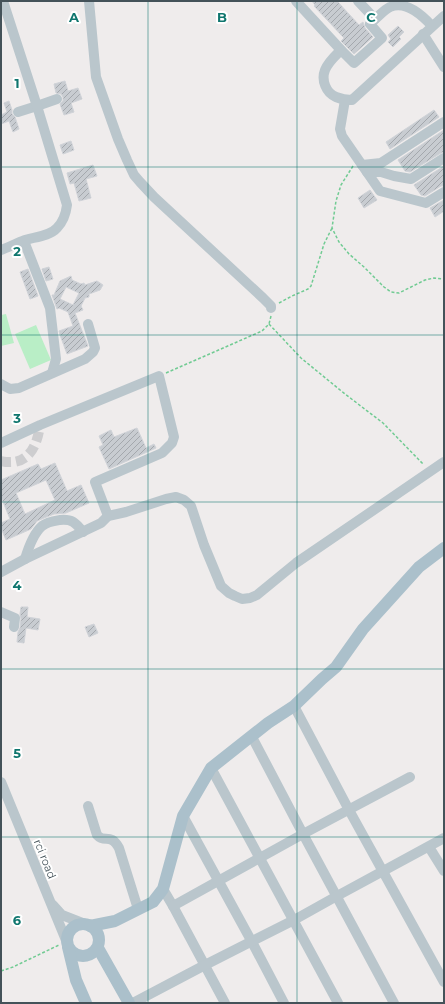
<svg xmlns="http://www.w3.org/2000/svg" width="445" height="1004" font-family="Montserrat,sans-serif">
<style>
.pitch{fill:#b9eec6}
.building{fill:url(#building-hatch);stroke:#d0d3d8;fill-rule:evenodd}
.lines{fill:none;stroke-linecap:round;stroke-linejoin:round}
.minor-tunnel{stroke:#cdcdcf;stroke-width:10;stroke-dasharray:10 5;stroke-linecap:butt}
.path{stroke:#71cb93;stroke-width:1.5;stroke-dasharray:3 2;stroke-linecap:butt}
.minor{stroke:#bac6cc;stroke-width:10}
.major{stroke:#abc0cb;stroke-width:12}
.grid{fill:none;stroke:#0f766e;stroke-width:1;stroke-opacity:0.55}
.labels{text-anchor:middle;stroke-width:4;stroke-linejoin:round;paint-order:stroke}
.street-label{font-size:11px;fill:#445259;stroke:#fff}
.grid-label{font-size:13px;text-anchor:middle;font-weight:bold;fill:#0f766e;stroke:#fff;stroke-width:4;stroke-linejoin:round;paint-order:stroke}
</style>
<defs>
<pattern id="building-hatch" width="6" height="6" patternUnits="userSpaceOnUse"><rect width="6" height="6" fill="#c8ccd1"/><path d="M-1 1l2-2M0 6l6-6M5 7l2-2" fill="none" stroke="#a4a8ad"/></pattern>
</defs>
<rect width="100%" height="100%" fill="#efecec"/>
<!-- pitch -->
<g class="pitch">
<polygon points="6,314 14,343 1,346 1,315"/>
<polygon points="36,325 51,360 30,369 15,334"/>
</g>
<!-- building -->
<g class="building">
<polygon points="312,1 337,1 359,25 363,22 365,28 373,37 354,54 341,41 344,38 314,6 315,5"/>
<polygon points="398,26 404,32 399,37 401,39 393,47 388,42 391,39 388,35"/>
<polygon points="65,81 68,91 78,88 82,99 71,103 74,112 64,115 60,104 63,101 63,97 61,94 56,93 54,84"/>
<polygon points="9,101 12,110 12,114 15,117 19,129 13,132 9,121 1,124 1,115 7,112 4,103"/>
<polygon points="434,110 439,117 390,149 386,142"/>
<polygon points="444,130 444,152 441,153 410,172 405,171 398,160"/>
<polygon points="71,141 74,150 63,154 60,145"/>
<polygon points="93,165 97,176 86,179 91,198 79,201 74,183 70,184 67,173"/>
<polygon points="444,166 444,186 441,186 425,196 421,195 414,185"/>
<polygon points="370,190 377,200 364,208 358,198"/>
<polygon points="444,200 444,211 435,217 430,208"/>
<polygon points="49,267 53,279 46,281 42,269"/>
<polygon points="28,269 38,296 30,299 20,272"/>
<path d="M71 276 72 280 81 284 84 283 85 285 97 281 103 285 100 290 89 294V297L85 298 81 306 83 310 75 313 88 346 67 354 60 335 59 331 73 326 68 312 59 308 57 309 52 295H54L60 281ZM66 287 79 293 73 305 60 299Z"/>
<polygon points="137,428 146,448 154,444 156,448 109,469 99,447 103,445 99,436 111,430 114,437"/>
<path d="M55 463 67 491 81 485 89 503 66 513 54 514 44 518 37 521 31 529 6 540 1 528V523L10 519 1 497V480L38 464 41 469ZM46 480 55 500 25 514 16 493Z"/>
<polygon points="21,607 28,607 27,617 40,619 38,630 26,628 24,643 17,642 18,632 20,628 21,619 20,614"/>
<polygon points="94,624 98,633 89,637 85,627"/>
</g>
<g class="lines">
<!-- minor-tunnel -->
<path class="minor-tunnel" d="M1 461C27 467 37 448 40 425"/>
<!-- path -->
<g class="path">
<polyline points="353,166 341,185 336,201 332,228 339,242 349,254 364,267 384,287 391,292 399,293 425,280 434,278 444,279"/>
<polyline points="279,303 292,296 308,289 311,286 324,244 332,228"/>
<polyline points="269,324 301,358 345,394 383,423 424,465"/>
<polyline points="166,373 262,331 269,324 271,316"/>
<polyline points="1,971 13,967 59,945"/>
</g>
<!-- minor -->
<g class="minor">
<polyline points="89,1 96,77 118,139 127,160 134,175 140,182 154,197 263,298 271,306 271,308"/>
<polyline points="296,1 341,50 354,63 382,38 370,24 375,19"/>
<path d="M358 1 375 19C380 15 384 10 390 7 406 0 422 15 432 26"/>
<polyline points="423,34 444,67"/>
<path d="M341 50C335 56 328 62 325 70 321 80 326 93 336 97 341 99 347 100 352 100L444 16"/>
<polyline points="345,100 340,129 342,136 380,191 426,203 444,192"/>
<polyline points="18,112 37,106 57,99"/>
<polyline points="362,165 381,163 444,122"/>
<polyline points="367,172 381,172 394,176 411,179 444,158"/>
<polyline points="24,241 50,308 56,359 52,373"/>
<path d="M1 250C9 247 17 243 25 240 35 237 50 236 57 228 63 222 66 213 67 205L37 106 3 1"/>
<polyline points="1,384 10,389 19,388 85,359 93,352 95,348 88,324"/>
<polyline points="1,443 40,425 159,376 174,437 172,443 162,453 95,482 108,516"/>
<path d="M25 559C28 549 34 533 42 526 47 522 54 521 60 520 72 519 75 522 83 532"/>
<polyline points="1,572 25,559 101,523 108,516 126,512 166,499 176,497 184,500 191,506 204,545 221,586 229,593 235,596 242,599 250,598 257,595 296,563 444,462"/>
<polyline points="1,612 15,618 14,627"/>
<polyline points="294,706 349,810 444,982"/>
<polyline points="252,737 303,834 394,1003"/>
<polyline points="211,768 338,1003"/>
<polyline points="1,782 68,945"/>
<path d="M88 806 97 835C105 844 110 832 119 848L138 909"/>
<polyline points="183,816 252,942 284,1003"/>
<polyline points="429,847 444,871"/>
<polyline points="163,889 173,906 225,1003"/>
<polyline points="53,905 62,915 85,924"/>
<polyline points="173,906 303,834 410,777"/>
<polyline points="133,1003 205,965 294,920 337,896 444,838"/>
</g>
<!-- major -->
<g class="major">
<circle cx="83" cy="940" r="16"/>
<polyline points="90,926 115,921 153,902 163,889 183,816 211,768 268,723 294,706 322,679 336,667 363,629 419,567 444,548"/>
<polyline points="68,947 76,980 86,1003"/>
<polyline points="98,948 129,1003"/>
</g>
</g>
<!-- grid -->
<path class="grid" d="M148 1V1003M297 1V1003M1 167H444M1 335H444M1 502H444M1 669H444M1 837H444"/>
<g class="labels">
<!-- street labels -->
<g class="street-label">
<text transform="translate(45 859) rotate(68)" y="4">rci road</text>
</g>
</g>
<g class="grid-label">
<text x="74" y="22">A</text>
<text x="222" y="22">B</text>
<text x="371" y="22">C</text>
<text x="17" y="88">1</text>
<text x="17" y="256">2</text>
<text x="17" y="423">3</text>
<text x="17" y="590">4</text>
<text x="17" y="758">5</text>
<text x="17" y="925">6</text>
</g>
<!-- border -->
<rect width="445" height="1004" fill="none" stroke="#445259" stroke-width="4"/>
</svg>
